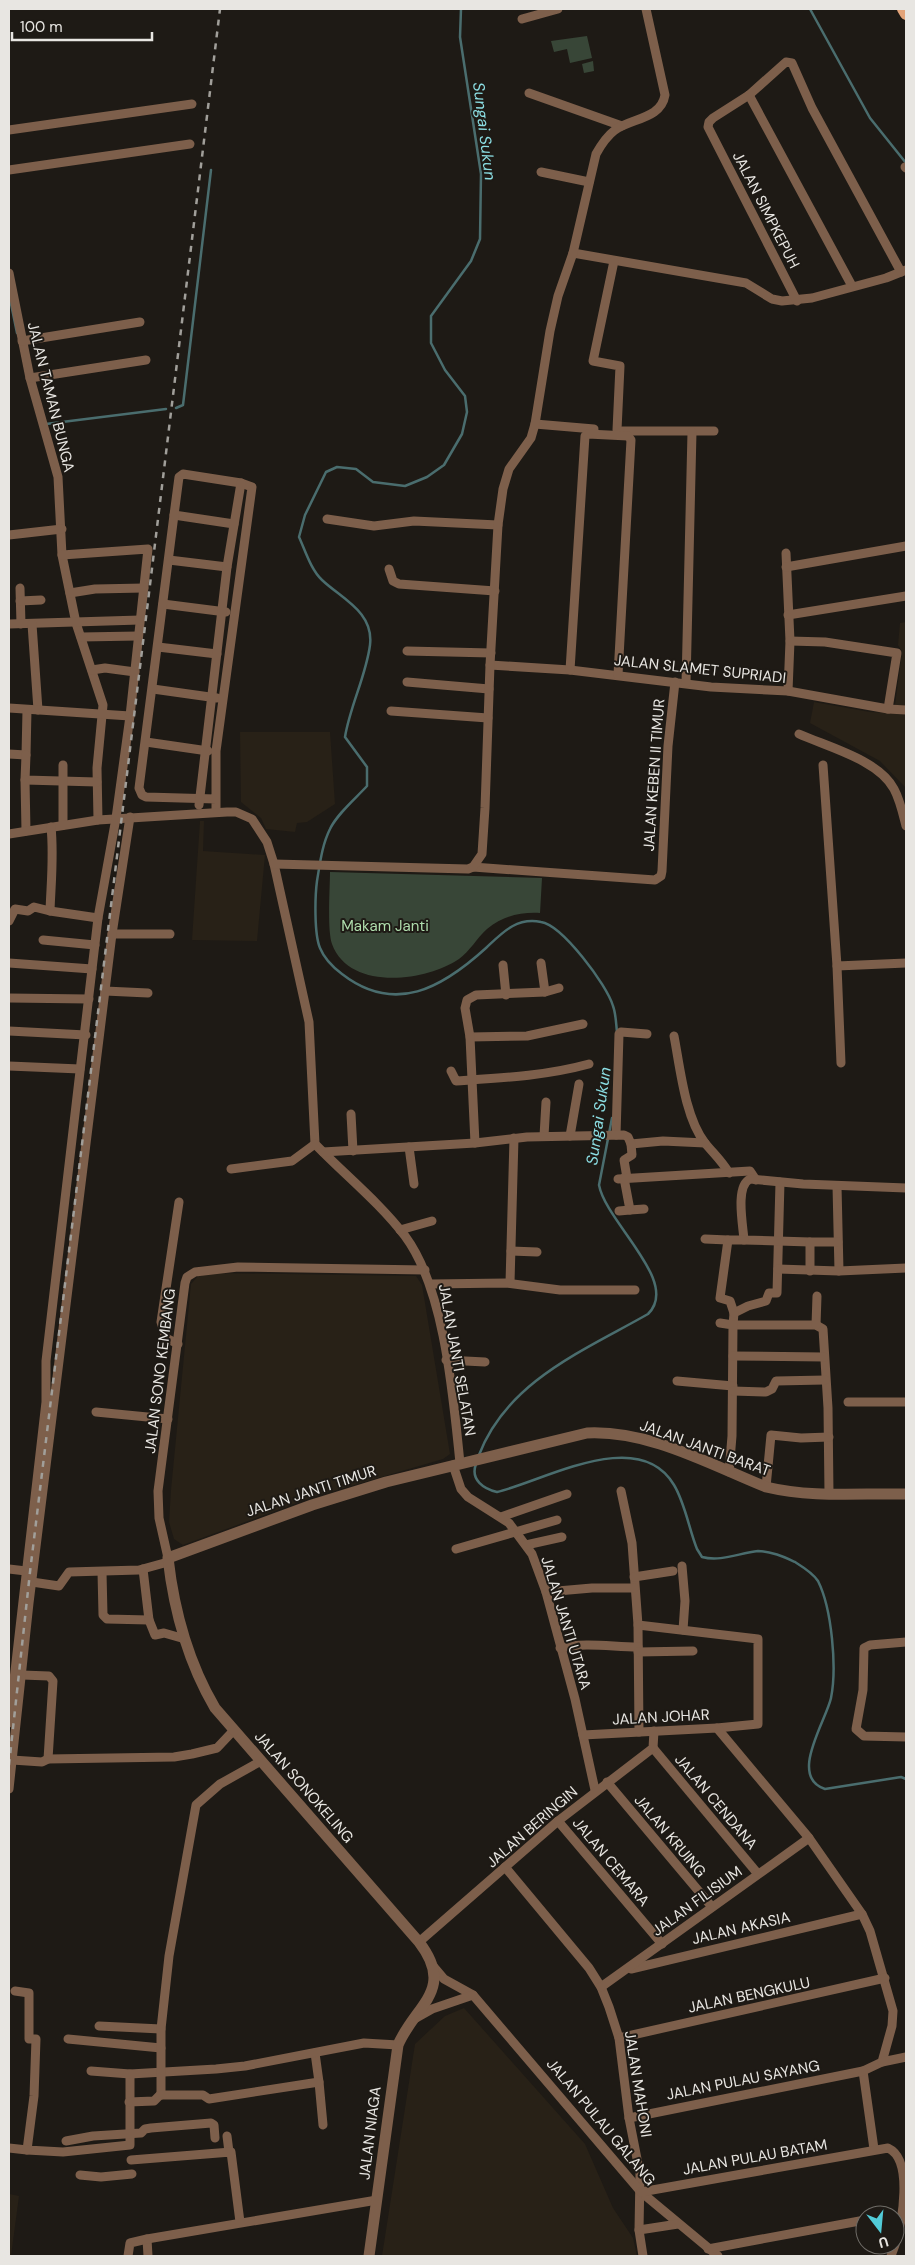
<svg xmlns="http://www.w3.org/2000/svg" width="915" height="2265" font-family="'DM Sans',sans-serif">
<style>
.built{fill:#282117}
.green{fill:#384637}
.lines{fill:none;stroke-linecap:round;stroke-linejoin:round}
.stream{stroke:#4a6d6e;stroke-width:2.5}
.minor{stroke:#7d5f4b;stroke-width:9}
.tertiary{stroke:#7d5f4b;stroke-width:11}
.primary{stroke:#e3a47a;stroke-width:12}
.rail{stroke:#a19f9a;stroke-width:2.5;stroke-dasharray:6 6;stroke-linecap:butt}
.labels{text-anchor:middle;stroke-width:4;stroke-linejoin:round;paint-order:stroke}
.street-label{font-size:15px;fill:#e8e6e2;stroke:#1e1a15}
.park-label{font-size:15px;fill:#afddad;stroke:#1e1a15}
.water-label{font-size:16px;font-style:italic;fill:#8bdde2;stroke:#1e1a15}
</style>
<rect width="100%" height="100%" fill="#1e1a15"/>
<!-- built -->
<g class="built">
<polygon points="906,622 906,706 895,705 902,652 898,645 900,623"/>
<polygon points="814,702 870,712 906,714 906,788 880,761 810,723"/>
<polygon points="240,732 330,732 335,804 307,822 297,823 295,832 266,829 261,818 241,802"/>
<polygon points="200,821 204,821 203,851 265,855 257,941 192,940"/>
<polygon points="212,1273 416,1276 422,1285 450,1454 443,1459 313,1497 183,1545 174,1539 169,1522 171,1490 191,1284 198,1276"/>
<polygon points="464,2008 585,2144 613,2208 633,2238 637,2256 382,2256 415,2044 445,2016"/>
<polygon points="9,2194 19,2196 11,2256 9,2256"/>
</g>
<!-- green -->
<g class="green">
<polygon points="587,36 592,58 570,63 567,49 554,52 551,41"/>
<polygon points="593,61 594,71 584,73 582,64"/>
<path d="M330 872 542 878 540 913C520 912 503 916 487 929 477 938 470 951 459 959 425 982 349 991 332 944 327 929 330 889 330 872Z"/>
</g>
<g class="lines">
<!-- stream -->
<g class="stream">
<path d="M461 9 460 37 481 174 480 239 471 261 431 316V343L445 370 465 396 467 412 462 434 444 465 427 477 405 486 373 482 356 469 337 467 326 472 305 515 299 537C305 550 311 570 322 580 342 599 374 612 370 645 366 676 350 706 345 737L367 767V786C355 799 337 814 330 829 322 845 320 863 317 881 315 896 314 934 320 948 324 958 334 968 342 974 395 1015 442 988 486 948 502 933 516 917 541 922 562 925 607 985 613 1006 616 1014 616 1024 617 1032"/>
<polyline points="810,9 870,118 906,163"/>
<polyline points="9,294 17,333"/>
<polyline points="176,408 183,405 211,170"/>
<polyline points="46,424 166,409"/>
<path d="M479 1455C507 1381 585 1350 648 1314 681 1282 606 1223 599 1185L612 1118"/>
<path d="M476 1464C470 1480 484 1489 497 1492 544 1481 639 1425 674 1485 685 1503 689 1529 697 1549L702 1557C721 1562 739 1553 758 1551 771 1551 784 1557 795 1562 803 1567 813 1573 818 1581 832 1609 837 1668 831 1698 826 1721 788 1777 825 1789L901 1777 906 1779"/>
</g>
<!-- minor -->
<g class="minor">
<polyline points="522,19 558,9"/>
<polyline points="529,93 622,126"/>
<polyline points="749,95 852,286"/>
<polyline points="9,130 192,104"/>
<polyline points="905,167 906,168"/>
<polyline points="9,170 190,144"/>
<polyline points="541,172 589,182"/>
<polyline points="573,253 746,283 772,299 782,301 812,298 886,278 906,270"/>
<polyline points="614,261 593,361 620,366 617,430"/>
<polyline points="9,273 30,378 58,477 62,555 76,623 103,705 97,768 98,820"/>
<polyline points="797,301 708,127 709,122 713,118 749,95 786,62 792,63 812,108 901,272"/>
<polyline points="22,341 140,322"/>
<polyline points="30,378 146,360"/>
<polyline points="535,424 594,429"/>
<polyline points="622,431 714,431"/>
<polyline points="174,515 234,524"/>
<polyline points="327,519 374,526 414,521 498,525"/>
<polyline points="9,535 62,529"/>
<polyline points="786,553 790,641 788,691"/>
<polyline points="169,560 227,567"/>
<polyline points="786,567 906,546"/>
<polyline points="389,569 393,581 399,584 495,591"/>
<polyline points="20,588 21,624"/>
<polyline points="70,593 95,589 144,588"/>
<polyline points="20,601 41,600"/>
<polyline points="163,604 226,612"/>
<polyline points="788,615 906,596"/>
<polyline points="9,624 140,620"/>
<polyline points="32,624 38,710"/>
<polyline points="81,637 138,636"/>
<polyline points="790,641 825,642 897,653 888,709"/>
<polyline points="158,647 217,654"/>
<polyline points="407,651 491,653"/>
<polyline points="490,665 570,670 711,687 788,691 888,709 906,710"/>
<polyline points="92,670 105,668 135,672"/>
<polyline points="570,670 585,436 588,434 628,436 631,440 618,675"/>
<polyline points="407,682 489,689"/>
<polyline points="686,683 692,432"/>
<polyline points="153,689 217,698"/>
<polyline points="9,708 130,716"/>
<polyline points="391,711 488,718"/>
<path d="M799 734C828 747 879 760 894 789 900 800 903 814 906 826"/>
<polyline points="146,742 208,751"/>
<polyline points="9,754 26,755 27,710"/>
<polyline points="26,755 25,780 97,782"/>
<polyline points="63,765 63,825"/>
<polyline points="823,765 837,966 906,963"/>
<polyline points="25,780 26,831"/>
<polyline points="216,799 146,797 142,795 139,788 174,515 179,477 183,474 241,483 252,487 216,751 216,812"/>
<polyline points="199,805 227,567 241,483"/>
<path d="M9 834 98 820 227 812H236L252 819 267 842 274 864 309 1022 315 1144C345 1175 379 1202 405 1236 445 1290 453 1396 460 1463"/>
<polyline points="274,864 468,869 473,867 655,880 661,876 662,871 668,746 675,682"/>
<path d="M473 867 482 854 485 808 490 665 498 525 503 489 509 469 531 438 535 424 550 331 558 296 573 253 596 154C601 145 607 136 615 130 632 118 661 119 665 95L646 9"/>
<polyline points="50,911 98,918"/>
<path d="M9 921 15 909 28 911 34 907 50 911C51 883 54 855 51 827"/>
<polyline points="112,934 170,934"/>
<polyline points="43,940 95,945"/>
<polyline points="9,963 92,969"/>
<polyline points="503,965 506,995"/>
<polyline points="837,966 841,1063"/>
<polyline points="105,991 148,993"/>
<polyline points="545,992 559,988"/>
<polyline points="9,998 89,999"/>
<polyline points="9,1031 86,1035"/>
<path d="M674 1036C680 1067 685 1118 705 1143 713 1153 722 1161 729 1173"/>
<polyline points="470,1037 527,1036 583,1024"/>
<polyline points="9,1066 80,1069"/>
<path d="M451 1071 456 1081C501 1078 545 1076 589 1064"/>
<polyline points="351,1114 353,1151"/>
<polyline points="616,1135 619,1034 621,1032 647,1034"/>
<polyline points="544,1136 546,1102"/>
<polyline points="570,1136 579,1084"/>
<polyline points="475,1143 470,1037 465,1008 467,1000 476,995 545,992 541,963"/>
<polyline points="409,1147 414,1184"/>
<polyline points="323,1152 475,1143 527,1137 624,1135 628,1137 631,1144 663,1141 705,1143"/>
<polyline points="231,1169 292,1161 315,1144"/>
<polyline points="624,1178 630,1210 644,1209"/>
<polyline points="627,1178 624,1160 632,1155 631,1144"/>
<polyline points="618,1179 750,1171 756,1180"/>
<polyline points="780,1182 777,1293 769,1293 766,1301 748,1306 734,1313 733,1325 816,1325 823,1329 828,1408 829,1494"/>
<polyline points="837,1186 839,1271"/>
<polyline points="619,1211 630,1210"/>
<polyline points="400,1230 432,1221"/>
<polyline points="705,1239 728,1240"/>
<path d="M810 1242 744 1240C743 1225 735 1186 750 1179L803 1184 906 1188"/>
<polyline points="511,1251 537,1252"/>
<polyline points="778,1269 839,1271 906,1268"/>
<polyline points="810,1271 810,1242 838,1242"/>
<polyline points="510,1283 514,1138"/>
<polyline points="431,1284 506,1283 560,1290 635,1290"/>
<polyline points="734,1313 730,1301 720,1298 728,1240 744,1240"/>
<polyline points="720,1323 733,1325 732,1436 729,1472"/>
<polyline points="816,1325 817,1296"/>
<polyline points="178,1344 166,1338 161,1322 179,1202"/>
<polyline points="733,1356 824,1357"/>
<polyline points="446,1360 485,1362"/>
<polyline points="677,1381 733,1386"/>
<polyline points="733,1391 766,1392 772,1389 776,1381 825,1380"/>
<polyline points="848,1402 906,1402"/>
<polyline points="96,1412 168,1419"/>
<polyline points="453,1465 461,1489 468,1497 509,1523 532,1554 546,1592 575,1699 595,1790"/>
<polyline points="766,1487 771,1435 801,1438 829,1437"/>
<polyline points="621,1491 632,1543 638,1625 758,1639 758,1724 717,1728"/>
<polyline points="501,1517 567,1494"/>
<polyline points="526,1545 562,1537"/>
<polyline points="456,1549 557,1520"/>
<polyline points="168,1558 159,1518 158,1491 185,1283 187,1277 195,1272 238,1267 425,1270"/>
<polyline points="682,1566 685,1601 683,1630"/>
<polyline points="9,1569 26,1571"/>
<polyline points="102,1572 103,1615 107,1619 149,1620 143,1569"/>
<polyline points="634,1577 673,1571"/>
<polyline points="32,1582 59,1586 69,1572 139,1570 168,1562"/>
<polyline points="546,1592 592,1588 634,1588"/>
<polyline points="149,1620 155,1635 164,1633 185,1639"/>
<polyline points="638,1625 639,1732"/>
<polyline points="906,1642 870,1645 864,1648 863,1690 856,1729 864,1736 906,1737"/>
<path d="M560 1648C586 1642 612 1647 638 1647"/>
<polyline points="638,1652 693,1651"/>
<polyline points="22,1675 49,1676 53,1681 48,1759"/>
<polyline points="9,1723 46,1402 46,1361 98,918 116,818 130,716 148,549 62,555"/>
<polyline points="583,1735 717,1728 809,1838 862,1914 870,1931 893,2011 892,2026 882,2062 863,2071 874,2149"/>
<polyline points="653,1748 758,1874"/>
<polyline points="12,1760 42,1762 48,1759 174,1757 192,1754 217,1748 234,1730"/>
<polyline points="607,1782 712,1907"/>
<polyline points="9,1789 29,1603 112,934 130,817"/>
<polyline points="558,1821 662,1944"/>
<polyline points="505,1867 589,1968 601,1987 609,2007 619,2038 629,2118 640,2174 639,2230 643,2256"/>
<polyline points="419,1942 558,1821 653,1748 654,1731"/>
<polyline points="433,1966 444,1979 473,1995 641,2192 718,2256"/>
<polyline points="631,1969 862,1914"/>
<polyline points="601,1987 809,1838"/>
<polyline points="15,1991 29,1993 29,2039 36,2039 34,2096 27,2150 63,2152 130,2145 130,2074"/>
<polyline points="416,2018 432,2009 473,1995"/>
<polyline points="99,2026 161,2029"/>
<polyline points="619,2038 885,1978"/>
<polyline points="68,2039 161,2048"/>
<polyline points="315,2053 319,2082"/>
<polyline points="882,2062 906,2057"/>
<polyline points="91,2071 130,2074 216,2069 245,2066 364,2043 398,2045"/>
<polyline points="161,2095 161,2029 169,1956 196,1805 220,1784 261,1761"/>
<polyline points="129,2102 154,2101 160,2095 203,2095 209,2099 319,2082 323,2125"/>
<polyline points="629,2118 863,2071"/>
<polyline points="227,2136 229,2152"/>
<polyline points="66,2141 93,2136 141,2133 145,2129 151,2128 211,2123 214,2125 215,2138"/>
<polyline points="9,2148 27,2150"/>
<polyline points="131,2160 231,2152 240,2222"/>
<polyline points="80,2175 101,2177 132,2174"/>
<path d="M641 2192 888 2148C914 2160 902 2223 895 2244"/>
<polyline points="639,2230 678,2224"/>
<polyline points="147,2239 148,2256"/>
<polyline points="708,2249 865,2220"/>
<polyline points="128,2256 130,2243 147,2239 377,2200"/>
<polyline points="891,2256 895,2245"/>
</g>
<!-- tertiary -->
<path class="tertiary" d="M369 2256 398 2045C415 2005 456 1990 419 1942L215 1708C188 1662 174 1611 168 1558L312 1505 386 1482 587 1433C649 1430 709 1464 766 1487 812 1498 859 1493 906 1494"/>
<!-- primary -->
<polyline class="primary" points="903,9 906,14"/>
<!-- rail -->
<polyline class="rail" points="9,1765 30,1572 220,9"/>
</g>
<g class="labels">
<!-- street labels -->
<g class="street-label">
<text transform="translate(766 210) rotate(63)" y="5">JALAN SIMPKEPUH</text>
<text transform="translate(51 397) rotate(76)" y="5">JALAN TAMAN BUNGA</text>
<text transform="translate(700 669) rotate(6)" y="5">JALAN SLAMET SUPRIADI</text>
<text transform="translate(654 775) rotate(-86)" y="5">JALAN KEBEN II TIMUR</text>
<text transform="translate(457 1360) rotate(80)" y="5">JALAN JANTI SELATAN</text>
<text transform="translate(160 1371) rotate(-83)" y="5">JALAN SONO KEMBANG</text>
<text transform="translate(705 1448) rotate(20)" y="5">JALAN JANTI BARAT</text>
<text transform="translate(311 1491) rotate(-18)" y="5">JALAN JANTI TIMUR</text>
<text transform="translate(566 1623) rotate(73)" y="5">JALAN JANTI UTARA</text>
<text transform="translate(661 1717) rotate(-3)" y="5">JALAN JOHAR</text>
<text transform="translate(304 1787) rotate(49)" y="5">JALAN SONOKELING</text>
<text transform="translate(716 1802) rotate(50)" y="5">JALAN CENDANA</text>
<text transform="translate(532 1827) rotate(-41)" y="5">JALAN BERINGIN</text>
<text transform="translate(670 1836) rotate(50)" y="5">JALAN KRUING</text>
<text transform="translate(611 1862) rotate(50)" y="5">JALAN CEMARA</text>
<text transform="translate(697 1901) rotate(-36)" y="5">JALAN FILISIUM</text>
<text transform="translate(741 1928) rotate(-13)" y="5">JALAN AKASIA</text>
<text transform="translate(749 1995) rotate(-12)" y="5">JALAN BENGKULU</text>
<text transform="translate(743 2080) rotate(-11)" y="5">JALAN PULAU SAYANG</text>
<text transform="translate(638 2084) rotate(81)" y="5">JALAN MAHONI</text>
<text transform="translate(601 2122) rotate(50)" y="5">JALAN PULAU GALANG</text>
<text transform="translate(370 2133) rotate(-83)" y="5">JALAN NIAGA</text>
<text transform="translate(755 2157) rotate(-10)" y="5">JALAN PULAU BATAM</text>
</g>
<!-- park labels -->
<g class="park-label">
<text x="385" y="931">Makam Janti</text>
</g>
<!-- water labels -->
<g class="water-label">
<text transform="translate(485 131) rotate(83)" y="6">Sungai Sukun</text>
<text transform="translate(598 1116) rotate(-82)" y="6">Sungai Sukun</text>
</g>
</g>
<!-- border -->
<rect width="915" height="2265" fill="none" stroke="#e8e6e2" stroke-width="20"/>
<!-- north arrow -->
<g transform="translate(880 2230) rotate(164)"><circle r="24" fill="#1e1a15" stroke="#6f6c67"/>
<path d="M0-4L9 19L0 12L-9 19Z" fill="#52cbd7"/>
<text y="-8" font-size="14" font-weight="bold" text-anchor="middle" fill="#e8e6e2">U</text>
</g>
<!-- scale -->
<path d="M12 32v8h140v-8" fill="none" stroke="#e8e6e2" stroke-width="2.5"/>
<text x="20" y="32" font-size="15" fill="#e8e6e2" stroke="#1e1a15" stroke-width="4" paint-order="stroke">100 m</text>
</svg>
